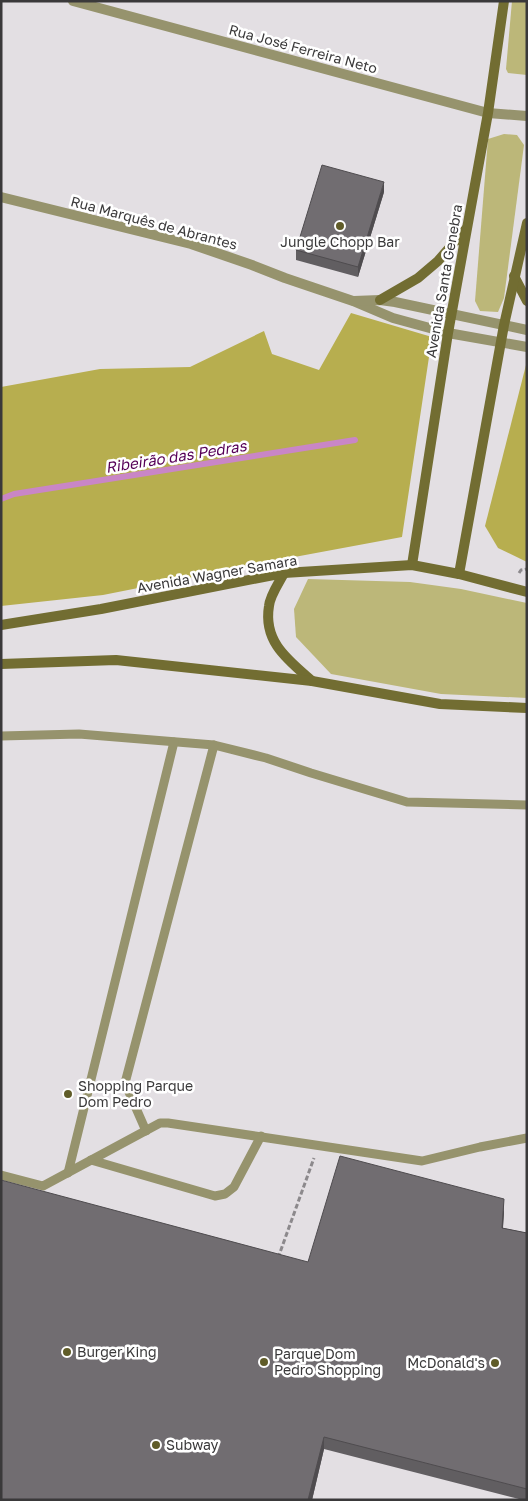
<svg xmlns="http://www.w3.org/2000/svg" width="528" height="1501" font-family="'Golos Text',sans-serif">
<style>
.green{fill:#bcb779}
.forest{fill:#b7ae4f}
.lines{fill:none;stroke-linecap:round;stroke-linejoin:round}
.stream{stroke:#c986c6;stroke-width:6}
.path{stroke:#8c898c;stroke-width:3;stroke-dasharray:5 2.5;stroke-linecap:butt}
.lane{stroke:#96936d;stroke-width:9}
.street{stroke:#96936d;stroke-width:10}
.secondary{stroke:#726d32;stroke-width:10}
.wall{fill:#615e61}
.shaded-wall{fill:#4f4c4f}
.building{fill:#716d71;stroke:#4f4c4f}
.poi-dot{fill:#605c28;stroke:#fff;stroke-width:2}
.labels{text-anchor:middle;stroke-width:5;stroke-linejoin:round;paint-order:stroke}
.street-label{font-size:14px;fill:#3a393a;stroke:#fff}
.poi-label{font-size:14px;fill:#3a393a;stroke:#fff;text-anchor:start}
.water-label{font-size:15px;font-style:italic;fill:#560057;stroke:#fff}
</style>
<rect width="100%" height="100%" fill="#e3dfe3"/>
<!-- green -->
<g class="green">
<polygon points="512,1 527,1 527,75 508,73 506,69"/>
<polygon points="504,134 517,135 524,145 504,298 498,312 480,311 475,301 488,139"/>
<polygon points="308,579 410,582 461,589 527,603 527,698 441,694 331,674 296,637 294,609"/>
</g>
<!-- forest -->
<g class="forest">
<polygon points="351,313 432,337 402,537 289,558 103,595 1,606 1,387 100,369 190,367 264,331 272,354 319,370"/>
<polygon points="526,365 527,366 527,562 498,548 485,526"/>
</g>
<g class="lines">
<!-- stream -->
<polyline class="stream" points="1,499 14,494 355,440"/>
<!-- path -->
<g class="path">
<polyline points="519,573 521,570 527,569"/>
<polyline points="278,1258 314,1158"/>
</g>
<!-- lane -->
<g class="lane">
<polyline points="1,736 79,734 214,745 266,758 311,773 407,802 527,805"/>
<polyline points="146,1131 125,1083 214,745"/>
<polyline points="91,1160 215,1196 225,1194 234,1187 261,1136"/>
<polyline points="68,1173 174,742"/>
<polyline points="1,1175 43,1186 160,1123 168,1123 422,1161 480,1147 527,1138"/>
</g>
<!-- street -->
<g class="street">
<polyline points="73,1 488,113 527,116"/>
<polyline points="1,197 191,244 252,265 285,278 353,301 393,318 448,333 527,347"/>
<polyline points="354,301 380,300 395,302 527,330"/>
</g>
<!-- secondary -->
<g class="secondary">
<polyline points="514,276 527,301"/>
<polyline points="380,300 418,278 438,261 466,229"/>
<polyline points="412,565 448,333 488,113 504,1"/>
<path d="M284 573C279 583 270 595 269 606 263 642 288 660 312 681"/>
<polyline points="459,574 504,325 527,223"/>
<polyline points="1,625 101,609 284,573 412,565 459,574 527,592"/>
<polyline points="1,664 116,660 312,681 440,704 527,708"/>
</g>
</g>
<!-- wall -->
<g class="wall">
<polygon points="384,192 358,277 296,260 296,250"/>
<polygon points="504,1211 503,1228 527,1233 527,1500 523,1500 324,1449 312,1500 1,1500 308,1262"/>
</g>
<!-- shaded-wall -->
<g class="shaded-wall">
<polygon points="384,182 384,192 358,277 358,267"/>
<polygon points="504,1199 504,1211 502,1240 502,1228"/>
<polygon points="324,1437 324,1449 312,1500 308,1500"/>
</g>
<!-- building -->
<g class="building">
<polygon points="322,165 384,182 358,267 296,250"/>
<polygon points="340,1156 504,1199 502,1228 527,1233 527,1489 324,1437 308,1500 1,1500 1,1180 308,1262"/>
</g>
<!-- markers -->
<g class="poi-dot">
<circle cx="340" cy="226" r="5"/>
<circle cx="68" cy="1094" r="5"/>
<circle cx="67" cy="1352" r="5"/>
<circle cx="264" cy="1362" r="5"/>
<circle cx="495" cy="1363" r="5"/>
<circle cx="156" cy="1445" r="5"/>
</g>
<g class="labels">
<!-- street labels -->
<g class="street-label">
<text transform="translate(303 49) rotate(15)" y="5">Rua José Ferreira Neto</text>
<text transform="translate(154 223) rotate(15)" y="5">Rua Marquês de Abrantes</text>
<text transform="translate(444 281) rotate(-80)" y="5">Avenida Santa Genebra</text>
<text transform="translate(217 574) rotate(-10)" y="5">Avenida Wagner Samara</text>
</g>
<!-- poi labels -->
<g class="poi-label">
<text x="340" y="247" text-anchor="middle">Jungle Chopp Bar</text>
<text x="78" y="1091">Shopping Parque<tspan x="78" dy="16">Dom Pedro</tspan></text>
<text x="77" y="1357">Burger King</text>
<text x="274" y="1359">Parque Dom<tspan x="274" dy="16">Pedro Shopping</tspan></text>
<text x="485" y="1368" text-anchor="end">McDonald's</text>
<text x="166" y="1450">Subway</text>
</g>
<!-- water labels -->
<g class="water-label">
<text transform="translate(176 457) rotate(-9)" y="5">Ribeirão das Pedras</text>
</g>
</g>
<!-- border -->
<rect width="528" height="1501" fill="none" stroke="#3a393a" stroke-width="5"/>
</svg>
